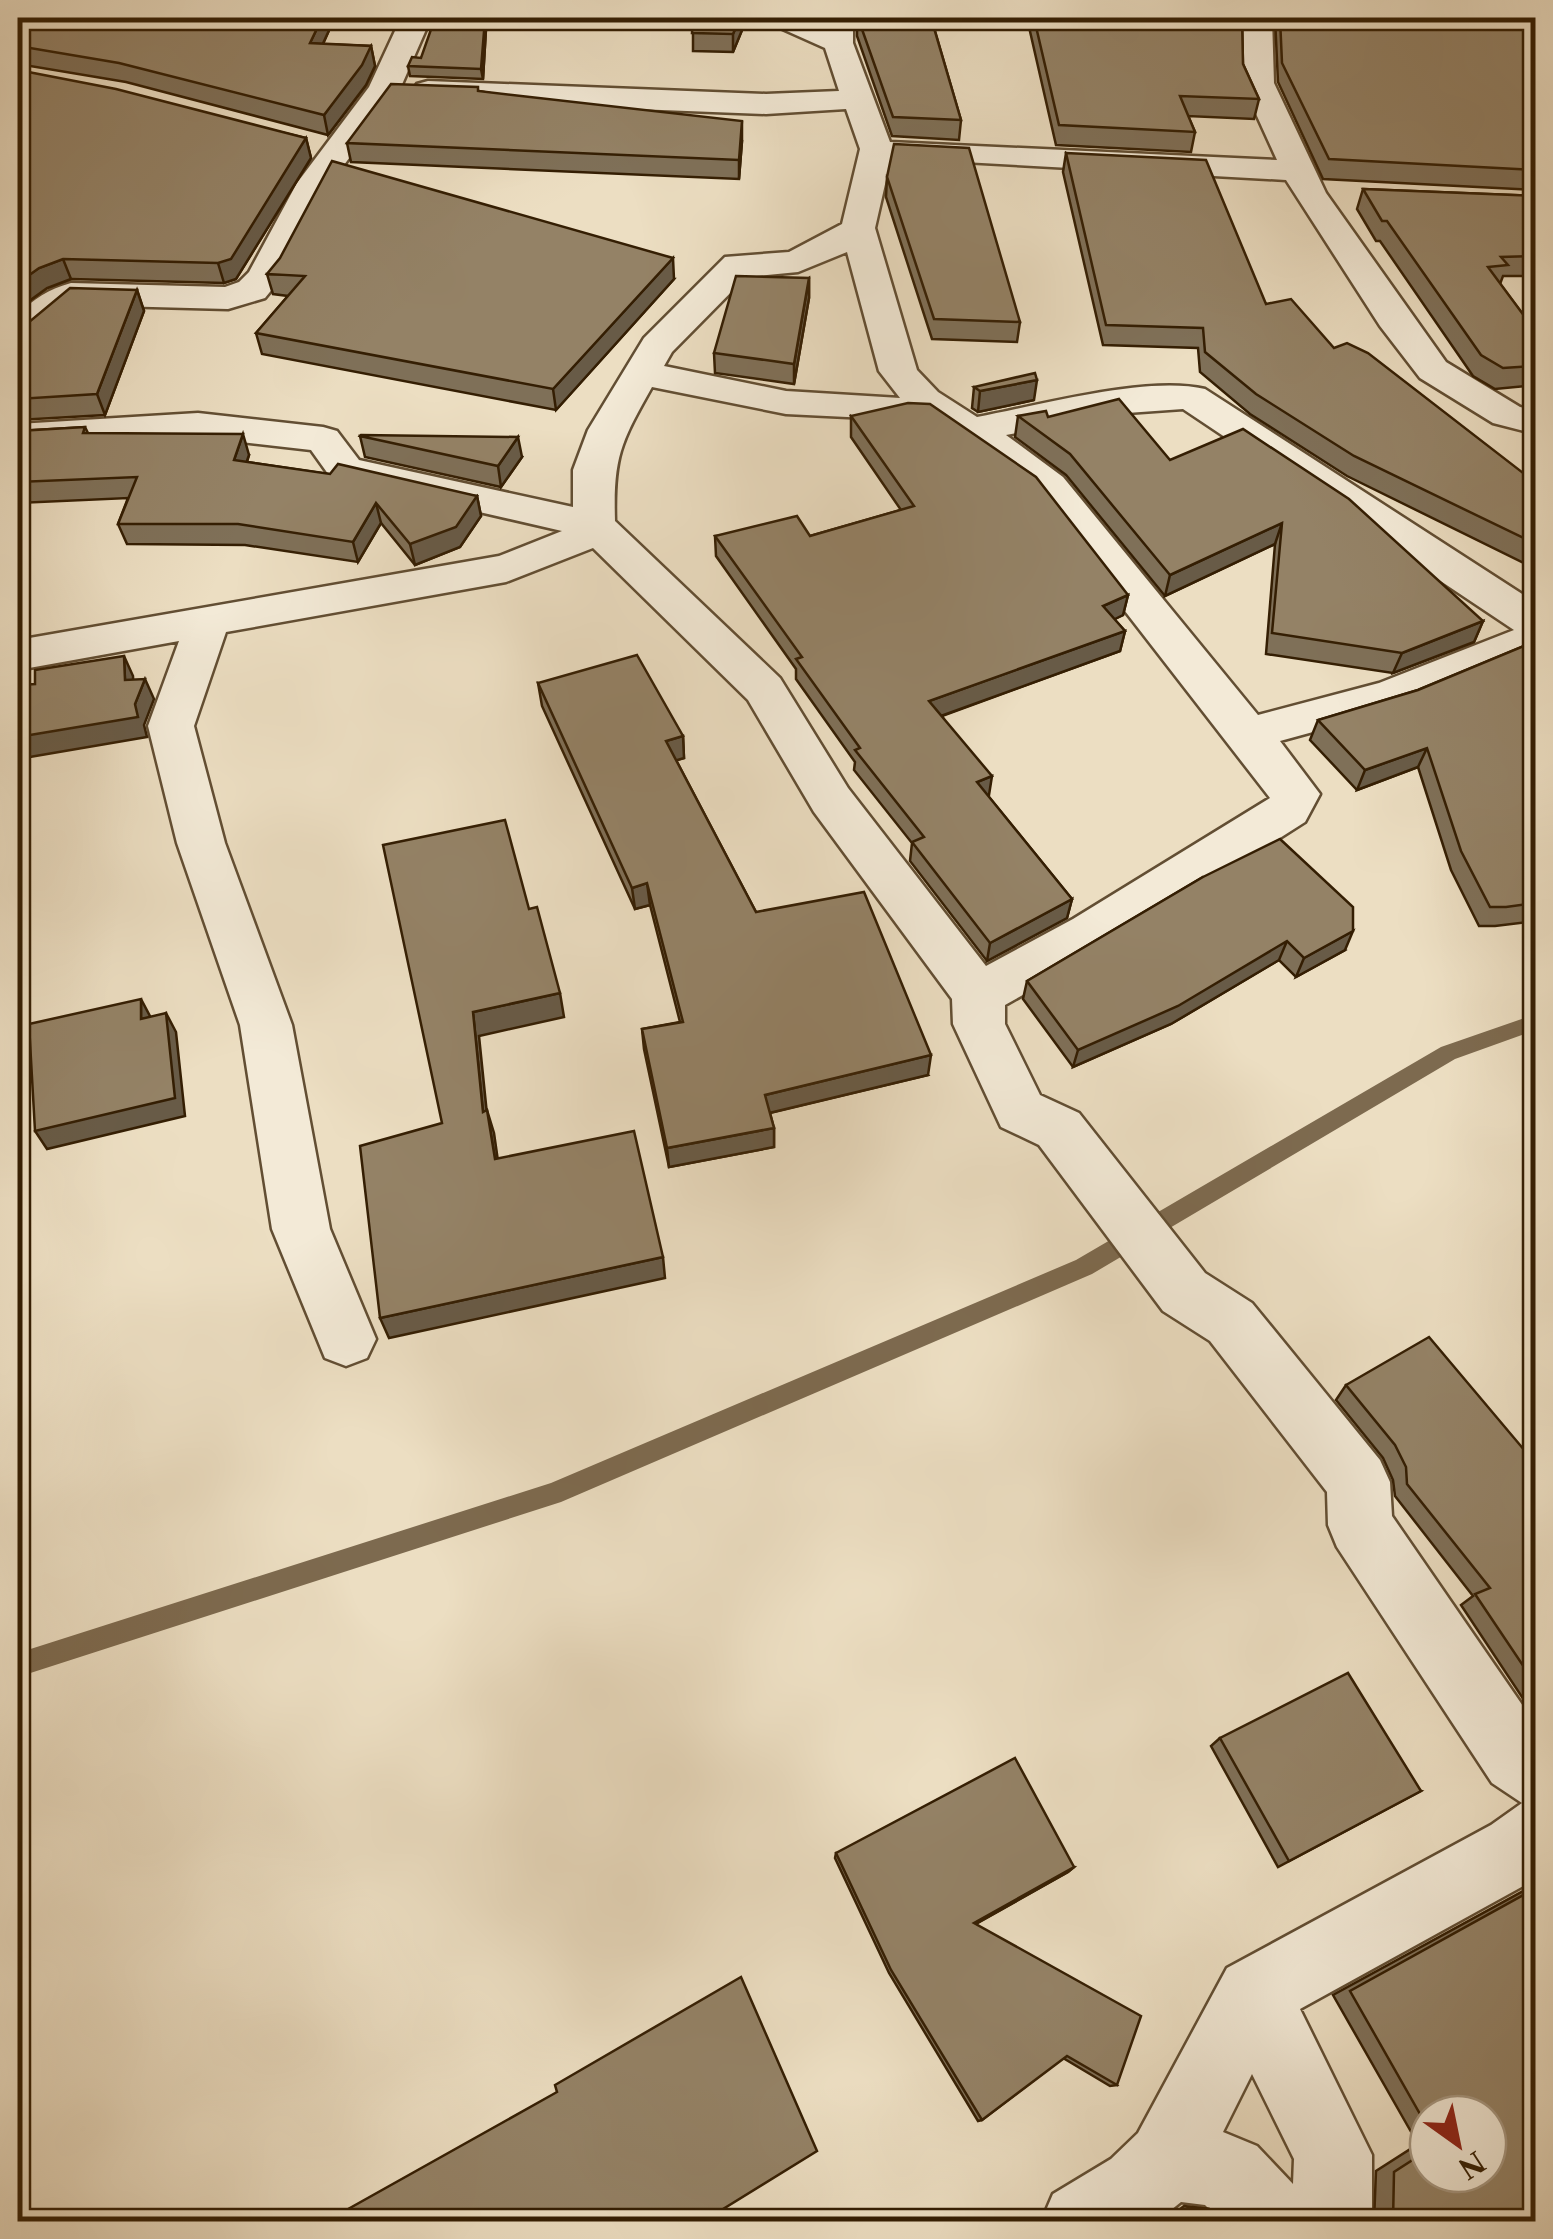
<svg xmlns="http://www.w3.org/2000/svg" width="1553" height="2239" font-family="'Libre Caslon Text',serif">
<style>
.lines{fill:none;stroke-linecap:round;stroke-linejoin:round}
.stream{fill:#7d6a4f;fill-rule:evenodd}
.street-casing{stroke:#624e33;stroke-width:5}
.street{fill:#f3ead7;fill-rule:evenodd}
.wall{fill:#7f7058;stroke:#341e03;stroke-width:2.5;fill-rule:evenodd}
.shaded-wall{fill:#685b47;stroke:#341e03;stroke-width:2.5}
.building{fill:#948266;stroke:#341e03;stroke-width:2.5}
</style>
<rect width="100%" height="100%" fill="#ecdec2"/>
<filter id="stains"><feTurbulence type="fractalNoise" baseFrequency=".002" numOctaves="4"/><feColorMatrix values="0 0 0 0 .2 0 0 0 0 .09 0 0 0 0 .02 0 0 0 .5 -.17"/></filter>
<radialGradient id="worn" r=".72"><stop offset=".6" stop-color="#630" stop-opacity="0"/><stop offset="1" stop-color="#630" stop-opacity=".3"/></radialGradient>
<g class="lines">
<!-- stream -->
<polygon class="stream" points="1536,1014 1536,1030 1455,1059 1092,1274 561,1502 18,1677 18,1653 551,1483 1076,1260 1441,1047"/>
<defs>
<g id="street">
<path d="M401 18H431L400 89 330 184 282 277 265 298 228 309 77 305C56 317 41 342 18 347V315C33 299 49 289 71 283L225 287 239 282 249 272 297 183 369 87Z"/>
<path d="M757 18H807L823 25V18H853V43L890 142 1277 160 1242 83V18H1272L1274 83 1326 193 1446 362 1520 407 1536 410V434L1493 423 1420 378 1380 326 1286 180 891 158 875 228 917 370 938 392 977 417C1037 406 1147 375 1205 389L1536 603V655L1408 706 1280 741 1320 794 1305 822 1109 947 1005 1005V1024L1040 1095 1079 1113 1205 1273 1252 1303 1380 1460 1390 1482 1392 1516 1536 1725V1879L1300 2009 1372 2155V2222H1222L1205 2205 1181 2202 1156 2222H1041L1053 2194 1111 2159 1138 2133 1227 1968 1491 1825 1522 1803 1492 1783 1337 1547 1328 1525 1327 1492 1210 1341 1163 1311 1039 1145 1001 1127 953 1024 952 999 814 812 748 700 593 548 506 582 226 632 194 726 225 843 292 1025 330 1229 376 1339 367 1358 346 1366 325 1358 272 1229 240 1025 177 843 148 726 179 641 18 670V640L499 556 562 531 331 478 311 450 198 437 18 448V424L198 413 323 427 337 431 359 460 573 507V470L588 430 644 338 725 257 789 252 842 224 860 149 846 109 766 114 428 101 417 98 412 91 417 84 428 81 766 94 839 91 825 48 778 27 761 24ZM847 252 879 371 900 398 786 391 664 366 672 352 746 277 798 272ZM652 387 786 414 929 421 973 449 1035 495 1270 798 1073 919 986 966 848 788 780 678 615 521C613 457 621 442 652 387ZM1183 409 1514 630 1379 683 1258 715 1063 477 1006 435 1127 413ZM1252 2074 1294 2159 1293 2184 1257 2146 1223 2132Z"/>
</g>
</defs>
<!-- street casing -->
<use href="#street" class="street-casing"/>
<!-- street -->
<use href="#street" class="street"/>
</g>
<!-- wall -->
<g class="wall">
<polygon points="18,18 331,26 323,44 371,46 375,66 366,85 328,135 126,82 18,64"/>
<polygon points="693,18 747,18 733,52 693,51"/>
<polygon points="857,18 1242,18 1243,64 1259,99 1254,119 1188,116 1195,132 1191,152 1056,145 1029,27 933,24 961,120 959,140 892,136 857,36"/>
<polygon points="1275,18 1536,18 1536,190 1323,179 1278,82"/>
<polygon points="486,29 483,79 410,76 408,66 421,58"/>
<polygon points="18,70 306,138 311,158 236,279 224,283 71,279 47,288 21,307"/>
<polygon points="479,91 742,141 739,179 351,162 347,143"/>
<polygon points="1066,153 1266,304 1536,483 1536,569 1347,476 1250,414 1200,372 1198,348 1103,345 1063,172"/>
<polygon points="887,177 1020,322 1017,342 932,339 886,197"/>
<polygon points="1363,189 1536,196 1536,276 1503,276 1500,284 1536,332 1536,385 1495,389 1473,376 1380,241 1376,241 1357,209"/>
<polygon points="267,274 674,279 556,410 262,354 256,333 288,296 273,294"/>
<polygon points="809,278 809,298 794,384 715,373 714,353"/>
<polygon points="137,290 144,311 105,415 18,420 18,327"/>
<polygon points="974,387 1034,400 978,412 972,408"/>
<polygon points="851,416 1128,595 1123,615 1114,619 1125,631 1120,651 942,716 988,796 1072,899 1067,918 987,961 910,861 912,843 854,770 855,762 796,679 796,669 716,556 715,536 810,536 901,510 851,437"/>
<polygon points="1018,416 1048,417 1170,460 1483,621 1474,642 1393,673 1266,654 1275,544 1165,596 1066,475 1015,437"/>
<polygon points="85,427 88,433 249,455 247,462 477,496 481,516 460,547 415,565 381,523 358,562 245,545 127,544 118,524 128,498 18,503 18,431"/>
<polygon points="360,436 522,457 501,487 365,457"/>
<polygon points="1536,641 1536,921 1495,926 1479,926 1451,870 1418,767 1357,790 1310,740 1318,720 1418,690"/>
<polygon points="538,683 683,736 684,758 676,760 756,912 928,1075 770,1113 774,1128 774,1147 669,1167 644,1049 642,1029 680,1022 650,905 635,909 542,706"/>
<polygon points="1203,877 1345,950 1296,977 1279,960 1171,1024 1073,1067 1023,999 1027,981"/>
<polygon points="1346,1385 1536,1464 1536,1718 1461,1605 1473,1596 1395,1496 1393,1480 1383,1458 1336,1400"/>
<polygon points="1220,1738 1421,1791 1278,1867 1211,1746"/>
<polygon points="836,1853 1074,1867 1068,1872 976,1924 1117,2085 1110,2086 1063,2058 982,2120 978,2121 889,1973 835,1858"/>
<path d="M1536 1884V2222H1374L1376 2171 1418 2144 1333 1995ZM1428 2114 1488 2174H1428Z"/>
<polygon points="1184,2206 1209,2209 1222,2222 1163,2222"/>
</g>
<!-- shaded-wall -->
<g class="shaded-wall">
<polygon points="322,18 329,18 331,26 314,63 310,43"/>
<polygon points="740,18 747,18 733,52 733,34"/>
<polygon points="485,19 486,29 483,79 481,69"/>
<polygon points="371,46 375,66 366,85 328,135 324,115"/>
<polygon points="742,121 742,141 739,179 739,160"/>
<polygon points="306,138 311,158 236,279 224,283 218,263"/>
<polygon points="673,258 674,279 556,410 553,389"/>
<polygon points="63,259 71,279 47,288 21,307 18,311 18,283 39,268"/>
<polygon points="809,278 809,298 794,384 794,364"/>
<polygon points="137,290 144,311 105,415 97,394"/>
<polygon points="1037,380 1034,400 978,412 980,391"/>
<polygon points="243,434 249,455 240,481 234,460"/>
<polygon points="518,437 522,457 501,487 498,466"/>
<polygon points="477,496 481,516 460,547 415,565 410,544"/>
<polygon points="376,503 381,523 358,562 353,542"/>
<polygon points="1282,523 1275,544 1165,596 1170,575"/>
<polygon points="1128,595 1123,615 1099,627 1103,606"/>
<polygon points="1483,621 1474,642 1393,673 1402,653"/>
<polygon points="1125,631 1120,651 927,721 929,701"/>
<polygon points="124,656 133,676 134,700 125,680"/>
<polygon points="145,679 154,699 144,725 147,737 18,759 18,737 135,704"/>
<polygon points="683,736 684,758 668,763 666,741"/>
<polygon points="1427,748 1418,767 1357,790 1365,770"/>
<polygon points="992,776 989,795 974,801 977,782"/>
<polygon points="647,883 650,905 635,909 632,888"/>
<polygon points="1072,899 1067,918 987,961 990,943"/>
<polygon points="1353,931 1345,950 1296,977 1304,958"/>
<polygon points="1287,941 1279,960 1171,1024 1073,1067 1078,1050"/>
<polygon points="560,993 564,1017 479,1036 489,1134 483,1112 473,1012"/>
<polygon points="141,999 151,1018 141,1019"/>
<polygon points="166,1013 176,1032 185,1116 47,1149 35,1131"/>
<polygon points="931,1055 928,1075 765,1114 765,1095"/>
<polygon points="487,1110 494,1133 501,1182 495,1159"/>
<polygon points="774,1128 774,1147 669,1167 667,1148"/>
<polygon points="663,1257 665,1278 389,1338 380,1318"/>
<polygon points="1074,1867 1068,1872 970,1927 974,1923"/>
</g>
<!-- building -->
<g class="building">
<polygon points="18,18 322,18 310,43 371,46 362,65 324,115 119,63 18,46"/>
<polygon points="435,18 485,19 481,69 408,66 412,57 421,58"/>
<polygon points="693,18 740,18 733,34 692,33"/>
<polygon points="858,18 931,18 961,120 893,117"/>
<polygon points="1034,18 1242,18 1243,64 1259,99 1180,96 1195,132 1059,125"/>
<polygon points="1280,18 1536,18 1536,170 1329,159 1282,63"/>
<polygon points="18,70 116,89 306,138 231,259 218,263 63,259 39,268 18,283"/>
<polygon points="391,84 478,87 478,91 742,121 739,160 347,143"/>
<polygon points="894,144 969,148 1020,322 934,319 887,177"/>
<polygon points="1066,153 1206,160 1266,304 1291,299 1334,348 1347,343 1368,353 1536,483 1536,544 1354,456 1256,394 1205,352 1203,328 1106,325"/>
<polygon points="332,161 673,258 553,389 256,333 305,276 267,274 280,258"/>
<polygon points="1363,189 1536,196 1536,256 1501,257 1508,265 1488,267 1536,332 1536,366 1503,368 1481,355 1387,221 1382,221"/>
<polygon points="736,276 809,278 794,364 714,353"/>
<polygon points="70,288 137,290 97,394 18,399 18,327 28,323"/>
<polygon points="1035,373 1037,380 980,391 974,387"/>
<polygon points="1119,399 1170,460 1243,429 1349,499 1483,621 1402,653 1272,633 1282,523 1170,575 1070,454 1018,416 1046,411 1048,417"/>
<polygon points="908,403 930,404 1036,477 1128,595 1103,606 1125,631 929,701 992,776 977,782 1072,899 990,943 912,842 924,837 855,750 860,748 796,659 802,657 715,536 797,516 810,536 914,506 851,416"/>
<polygon points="85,427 83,433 243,434 234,460 330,474 338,464 477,496 456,527 410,544 376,503 353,542 238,524 118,524 137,477 18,482 18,431"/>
<polygon points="361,435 518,437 498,466 360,436"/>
<polygon points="1536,641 1536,903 1506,907 1490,907 1461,851 1427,748 1365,770 1318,720 1418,690"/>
<polygon points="637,655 683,736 666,741 756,912 864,892 931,1055 765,1095 774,1128 667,1148 642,1029 683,1022 647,883 632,888 538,683"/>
<polygon points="124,656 125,680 145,679 135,704 138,717 18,737 18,685 35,684 35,670"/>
<polygon points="505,820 529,909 537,907 560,993 473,1012 483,1112 487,1110 495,1159 634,1131 663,1257 380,1318 360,1146 442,1123 383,845"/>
<polygon points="1280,839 1353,907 1353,931 1304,958 1287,941 1178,1006 1078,1050 1027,981 1203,877"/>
<polygon points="141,999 141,1019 166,1013 175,1098 35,1131 29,1024"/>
<polygon points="1429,1337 1536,1464 1536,1685 1475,1594 1490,1588 1407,1484 1406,1467 1395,1445 1346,1385"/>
<polygon points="1348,1673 1421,1791 1289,1861 1220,1738"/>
<polygon points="1015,1758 1074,1867 974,1923 1141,2016 1117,2085 1067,2056 982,2120 891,1970 836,1853"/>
<polygon points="1536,1888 1536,2222 1393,2222 1394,2172 1428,2150 1428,2174 1488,2174 1488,2114 1428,2114 1428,2128 1350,1991"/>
<polygon points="741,1977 817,2151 702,2222 325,2222 557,2092 555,2085"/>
<polygon points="1189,2207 1209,2209 1222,2222 1169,2222"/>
</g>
<!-- margin -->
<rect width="1553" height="2239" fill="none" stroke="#ecdec2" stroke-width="60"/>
<rect x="20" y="20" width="1513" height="2199" fill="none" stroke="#341e03" stroke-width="5"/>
<rect x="30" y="30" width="1493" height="2179" fill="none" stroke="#341e03" stroke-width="2.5"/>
<!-- north arrow -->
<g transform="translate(1458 2144) rotate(147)"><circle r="48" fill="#f3ead7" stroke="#a79882" stroke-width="2.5"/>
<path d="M0-8L18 38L0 25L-18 38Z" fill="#8f2418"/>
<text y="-15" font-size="28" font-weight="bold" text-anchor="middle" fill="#341e03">N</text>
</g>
<rect width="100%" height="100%" filter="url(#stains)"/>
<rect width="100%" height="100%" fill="url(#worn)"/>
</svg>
